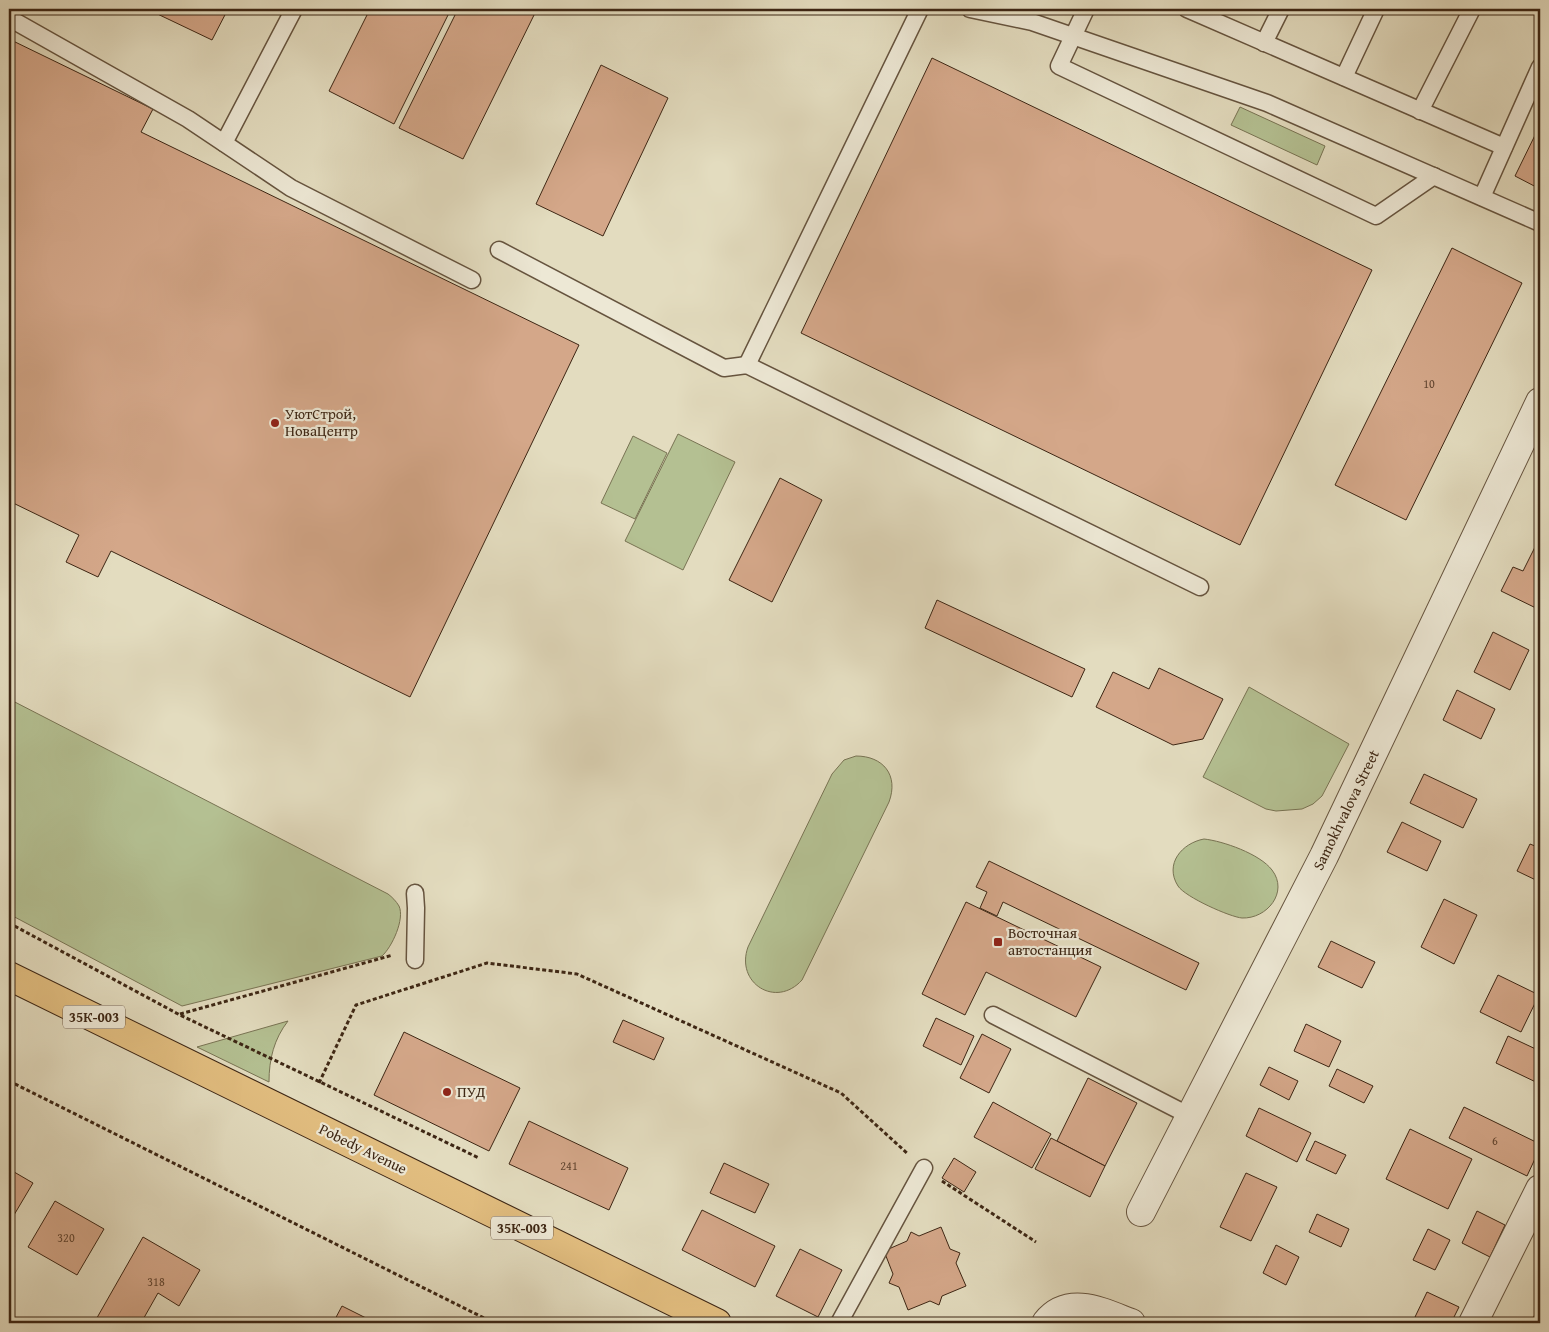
<svg xmlns="http://www.w3.org/2000/svg" width="1549" height="1332" font-family="'Gentium Book Plus',serif">
<style>
.green{fill:#b4c092;stroke:#787353}
.building{fill:#d4a789;stroke:#3d2614}
.lines{fill:none;stroke-linecap:round;stroke-linejoin:round}
.service-casing{stroke:#66543f;stroke-width:19}
.minor-casing{stroke:#66543f;stroke-width:30}
.primary-casing{stroke:#3d2614;stroke-width:30}
.path{stroke:#3d2614;stroke-width:3;stroke-dasharray:4 2.5;stroke-linecap:butt}
.service{stroke:#ede8d5;stroke-width:16}
.minor{stroke:#ede8d5;stroke-width:28}
.primary{stroke:#e2be80;stroke-width:28}
.poi-dot{fill:#8f2418;stroke:#ede8d5;stroke-width:2}
.labels{text-anchor:middle;stroke-width:4.5;stroke-linejoin:round;paint-order:stroke}
.number-label{font-size:12px;fill:#634631}
.shield{fill:#ede8d5;stroke:#72604e;stroke-width:1}
.shield-label{font-size:14px;font-weight:bold;fill:#3d2614}
.poi-label{font-size:15px;fill:#3d2614;stroke:#ede8d5;text-anchor:start}
.street-label{font-size:15px;fill:#3d2614;stroke:#ede8d5}
</style>
<rect width="100%" height="100%" fill="#e3dcbf"/>
<filter id="stains"><feTurbulence type="fractalNoise" baseFrequency=".004" numOctaves="4"/><feColorMatrix values="0 0 0 0 .2 0 0 0 0 .09 0 0 0 0 .02 0 0 0 .5 -.17"/></filter>
<radialGradient id="worn" r=".72"><stop offset=".6" stop-color="#630" stop-opacity="0"/><stop offset="1" stop-color="#630" stop-opacity=".3"/></radialGradient>
<!-- green -->
<g class="green">
<polygon points="1240,107 1325,146 1317,165 1231,125"/>
<polygon points="678,434 735,462 683,570 625,541"/>
<polygon points="633,436 667,453 635,519 601,503"/>
<polygon points="1249,687 1349,744 1322,796 1313,804 1302,809 1276,811 1266,809 1203,777"/>
<path d="M9 699 388 894C392 897 396 901 399 906 405 919 392 947 382 956L182 1006 9 914Z"/>
<path d="M856 756C883 756 899 775 889 802L802 980C776 1009 735 983 748 947L832 774 844 760Z"/>
<path d="M1204 839C1223 841 1260 854 1272 870 1289 892 1267 919 1242 918 1230 917 1185 897 1178 886 1164 864 1182 843 1204 839Z"/>
<path d="M288 1021C274 1039 269 1059 269 1082L197 1047Z"/>
</g>
<!-- building -->
<g class="building">
<polygon points="147,9 228,9 212,40"/>
<polygon points="370,9 451,9 394,124 329,91"/>
<polygon points="458,9 537,9 463,159 399,128"/>
<polygon points="9,39 153,109 141,132 579,345 410,697 111,551 98,577 66,562 79,535 9,501"/>
<polygon points="932,58 1372,270 1240,545 801,333"/>
<polygon points="601,65 668,98 603,236 536,204"/>
<polygon points="1540,125 1540,189 1515,176"/>
<polygon points="1452,248 1522,283 1406,520 1335,485"/>
<polygon points="780,478 822,500 772,602 729,580"/>
<polygon points="1540,523 1540,610 1501,591 1513,567 1523,571 1540,537 1535,534"/>
<polygon points="937,600 1085,669 1072,697 925,628"/>
<polygon points="1493,632 1529,650 1510,690 1474,672"/>
<polygon points="1159,668 1223,699 1203,739 1173,745 1096,707 1113,672 1149,689"/>
<polygon points="1457,690 1495,709 1481,739 1443,720"/>
<polygon points="1424,774 1477,799 1463,828 1410,803"/>
<polygon points="1402,822 1441,841 1427,871 1387,852"/>
<polygon points="1530,844 1540,848 1540,882 1517,871"/>
<polygon points="989,861 1199,963 1186,990 1003,902 997,916 980,908 987,892 976,887"/>
<polygon points="1444,899 1477,915 1454,964 1421,947"/>
<polygon points="966,902 1101,967 1076,1017 986,972 965,1015 922,994"/>
<polygon points="1331,941 1375,962 1362,988 1318,967"/>
<polygon points="1498,975 1539,995 1521,1032 1480,1012"/>
<polygon points="936,1018 974,1036 961,1065 923,1046"/>
<polygon points="623,1020 664,1038 654,1060 613,1042"/>
<polygon points="1306,1024 1341,1041 1329,1067 1294,1051"/>
<polygon points="404,1032 520,1088 489,1151 374,1095"/>
<polygon points="982,1034 1011,1049 989,1093 960,1078"/>
<polygon points="1508,1036 1540,1051 1540,1084 1496,1063"/>
<polygon points="1269,1067 1298,1081 1289,1100 1260,1085"/>
<polygon points="1337,1069 1373,1086 1364,1103 1329,1086"/>
<polygon points="1088,1078 1137,1103 1105,1166 1057,1141"/>
<polygon points="993,1102 1051,1134 1032,1168 974,1137"/>
<polygon points="1464,1107 1540,1144 1540,1148 1527,1176 1449,1138"/>
<polygon points="1259,1108 1311,1133 1297,1162 1246,1136"/>
<polygon points="529,1121 628,1168 609,1210 509,1164"/>
<polygon points="1410,1129 1472,1159 1448,1209 1386,1179"/>
<polygon points="1051,1138 1105,1166 1090,1197 1035,1169"/>
<polygon points="1315,1141 1346,1155 1336,1174 1306,1160"/>
<polygon points="954,1158 976,1172 964,1192 942,1178"/>
<polygon points="724,1163 769,1184 755,1213 710,1193"/>
<polygon points="9,1169 33,1183 11,1220 9,1218"/>
<polygon points="1246,1173 1277,1187 1251,1241 1220,1227"/>
<polygon points="55,1201 104,1229 77,1275 28,1247"/>
<polygon points="702,1210 775,1246 755,1287 682,1250"/>
<polygon points="1477,1211 1505,1225 1490,1257 1462,1243"/>
<polygon points="1317,1214 1349,1229 1341,1247 1309,1232"/>
<polygon points="941,1227 950,1249 960,1253 956,1263 966,1286 942,1296 939,1305 930,1301 908,1310 899,1287 889,1283 893,1274 884,1251 907,1241 911,1232 919,1236"/>
<polygon points="1428,1229 1450,1240 1435,1270 1413,1260"/>
<polygon points="143,1237 200,1270 179,1306 158,1293 141,1323 94,1323"/>
<polygon points="1276,1245 1299,1257 1286,1285 1263,1273"/>
<polygon points="800,1249 842,1270 818,1317 776,1296"/>
<polygon points="1427,1292 1459,1307 1451,1323 1429,1323 1415,1317"/>
<polygon points="1540,1303 1540,1323 1531,1323"/>
<polygon points="342,1306 376,1323 333,1323"/>
</g>
<g class="lines">
<defs>
<g id="service">
<polyline points="970,9 1032,22 1267,103 1540,223"/>
<polyline points="1086,9 1059,66 1376,216 1434,176"/>
<polyline points="1187,9 1504,147"/>
<polyline points="9,18 188,119 291,188 472,280"/>
<polyline points="1264,43 1281,9"/>
<polyline points="1344,77 1376,9"/>
<polyline points="1420,111 1472,9"/>
<polyline points="224,143 294,9"/>
<polyline points="1482,197 1540,67"/>
<polyline points="499,250 724,368 747,365 1200,587"/>
<polyline points="747,365 920,9"/>
<polyline points="415,960 416,908 415,893"/>
<polyline points="993,1015 1190,1116"/>
<polyline points="839,1323 924,1168"/>
</g>
<g id="minor">
<polyline points="1141,1212 1324,856 1540,402"/>
<path d="M1046 1323C1069 1294 1104 1313 1131 1323"/>
<polyline points="1473,1323 1540,1189"/>
</g>
<polyline id="primary" points="9,976 717,1323"/>
</defs>
<!-- service casing -->
<use href="#service" class="service-casing"/>
<!-- minor casing -->
<use href="#minor" class="minor-casing"/>
<!-- primary casing -->
<use href="#primary" class="primary-casing"/>
<!-- path -->
<g class="path">
<polyline points="9,923 180,1015 479,1158"/>
<polyline points="180,1014 393,955"/>
<polyline points="9,1081 494,1323"/>
<polyline points="319,1083 356,1005 487,963 577,974 841,1093 908,1154"/>
<polyline points="942,1181 1036,1242"/>
</g>
<!-- service -->
<use href="#service" class="service"/>
<!-- minor -->
<use href="#minor" class="minor"/>
<!-- primary -->
<use href="#primary" class="primary"/>
</g>
<!-- markers -->
<g class="poi-dot">
<circle cx="275" cy="423" r="5"/>
<rect x="993" y="937" width="10" height="10" rx="2.5"/>
<circle cx="447" cy="1092" r="5"/>
</g>
<g class="labels">
<!-- number labels -->
<g class="number-label">
<text x="1429" y="388">10</text>
<text x="1495" y="1145">6</text>
<text x="569" y="1170">241</text>
<text x="66" y="1242">320</text>
<text x="156" y="1286">318</text>
</g>
<!-- shield labels -->
<g class="shield">
<rect x="63" y="1005.5" width="62" height="23" rx="4"/>
<rect x="491" y="1216.5" width="62" height="23" rx="4"/>
</g>
<g class="shield-label">
<text x="94" y="1022">35К-003</text>
<text x="522" y="1233">35К-003</text>
</g>
<!-- poi labels -->
<g class="poi-label">
<text x="285" y="419">УютСтрой,<tspan x="285" dy="17">НоваЦентр</tspan></text>
<text x="1008" y="938">Восточная<tspan x="1008" dy="17">автостанция</tspan></text>
<text x="457" y="1097">ПУД</text>
</g>
<!-- street labels -->
<g class="street-label">
<text transform="translate(1346 810) rotate(-64)" y="5">Samokhvalova Street</text>
<text transform="translate(363 1149) rotate(26)" y="5">Pobedy Avenue</text>
</g>
</g>
<!-- margin -->
<rect width="1549" height="1332" fill="none" stroke="#e3dcbf" stroke-width="30"/>
<rect x="10" y="10" width="1529" height="1312" fill="none" stroke="#3d2614" stroke-width="2.5"/>
<rect x="15" y="15" width="1519" height="1302" fill="none" stroke="#3d2614"/>
<rect width="100%" height="100%" filter="url(#stains)"/>
<rect width="100%" height="100%" fill="url(#worn)"/>
</svg>
